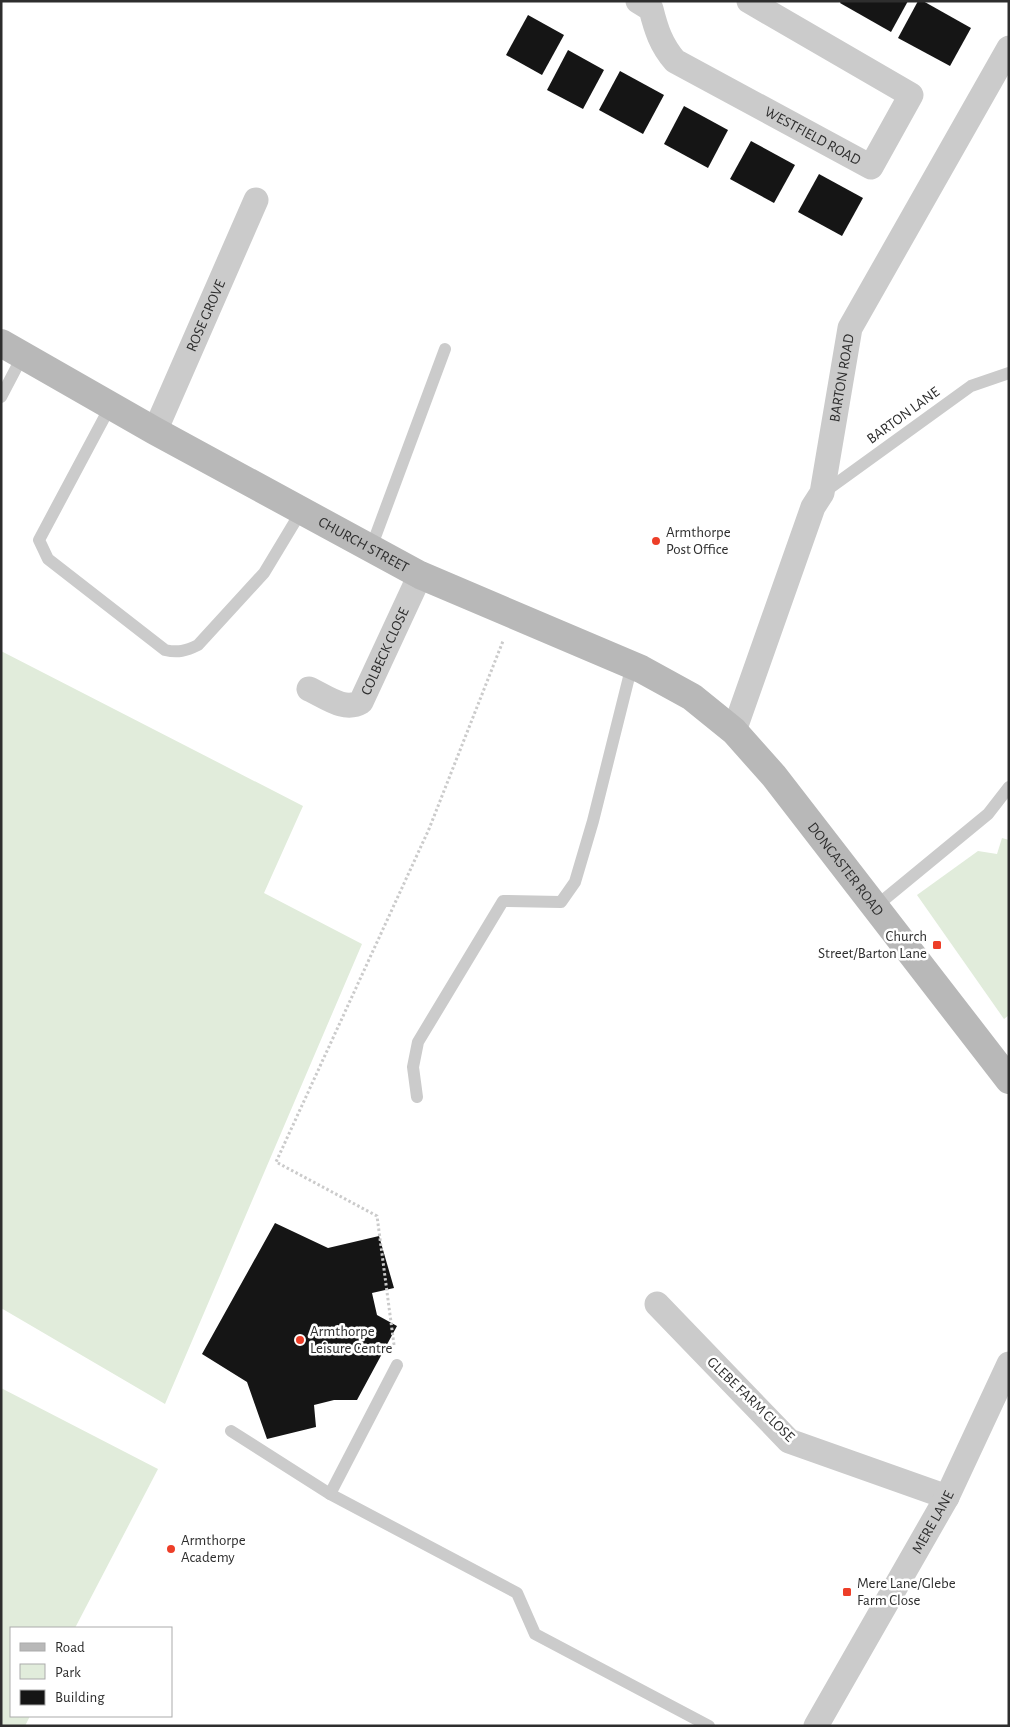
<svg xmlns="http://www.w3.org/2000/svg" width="1010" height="1727" font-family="'Alegreya Sans',sans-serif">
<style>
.green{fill:#e1ecdb}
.building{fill:#151515}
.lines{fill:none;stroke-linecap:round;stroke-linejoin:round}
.path{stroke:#cbcbcb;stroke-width:3;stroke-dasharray:2.5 2.5;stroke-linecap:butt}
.lane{stroke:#cbcbcb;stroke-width:12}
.street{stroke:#cbcbcb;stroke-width:25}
.secondary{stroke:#b8b8b8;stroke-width:28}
.poi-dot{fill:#ed3e28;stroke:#fff;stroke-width:2}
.labels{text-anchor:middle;stroke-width:5;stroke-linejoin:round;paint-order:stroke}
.street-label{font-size:15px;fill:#2e2e2e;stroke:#fff}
.poi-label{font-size:15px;fill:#2e2e2e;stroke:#fff;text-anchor:start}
</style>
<rect width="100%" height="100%" fill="#fff"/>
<!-- green -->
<g class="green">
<polygon points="1,651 303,806 264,893 362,944 165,1404 1,1308"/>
<polygon points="1002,838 1009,840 1009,1015 1004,1019 917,895 978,851 997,854"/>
<polygon points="1,1388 158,1469 75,1628 11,1628 11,1716 30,1716 25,1726 1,1726"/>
</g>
<!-- building -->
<g class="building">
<polygon points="841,1 908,1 891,32 840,3"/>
<polygon points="918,1 923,1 971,28 950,66 898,38"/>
<polygon points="528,15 564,35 542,75 506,55"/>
<polygon points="568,50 604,70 583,109 547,90"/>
<polygon points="620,71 664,95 643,134 599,110"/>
<polygon points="684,106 728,130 708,168 664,144"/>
<polygon points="751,141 795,165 774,203 730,179"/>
<polygon points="819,174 863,198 842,236 798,212"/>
<polygon points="275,1223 328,1248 379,1236 394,1288 372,1293 377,1315 397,1326 357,1400 334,1400 314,1405 316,1427 267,1439 247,1382 202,1354"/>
</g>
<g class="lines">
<!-- path -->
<polyline class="path" points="394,1345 377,1216 276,1162 429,829 503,641"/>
<!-- lane -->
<g class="lane">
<polyline points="1,397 23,355"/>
<path d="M111 405 39 540 48 559 165 650C178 653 186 651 198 645L264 573 302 510"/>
<polyline points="823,493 971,386 1009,373"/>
<polyline points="371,548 445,349"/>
<polyline points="875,907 988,814 1009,787"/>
<polyline points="417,1097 413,1067 418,1042 503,901 561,902 575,882 593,821 632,665"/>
<polyline points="231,1431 330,1494 517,1593 535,1634 709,1726"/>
<polyline points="330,1494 397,1365"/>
</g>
<!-- street -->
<g class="street">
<path id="s1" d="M638 1 651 9C656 29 661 45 675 61L871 167 911 95 749 1"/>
<path id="s2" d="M155 431 256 200"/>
<path id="s3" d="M309 689C325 696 344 712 361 702L420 575"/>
<path id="s4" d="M734 731 813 507 822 493 850 328 1009 48"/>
<polyline points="657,1304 789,1441 947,1497"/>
<path id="s5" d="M816 1726 947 1497 1009 1364"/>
</g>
<!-- secondary -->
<path class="secondary" id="s6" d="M1 343 155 431 420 575 641 669 692 697 734 731 774 776 1009 1080"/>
</g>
<!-- markers -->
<g class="poi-dot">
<circle cx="656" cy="541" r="5"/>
<rect x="932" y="940" width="10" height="10" rx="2.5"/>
<circle cx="300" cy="1340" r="5"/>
<circle cx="171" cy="1549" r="5"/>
<rect x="842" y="1587" width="10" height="10" rx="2.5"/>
</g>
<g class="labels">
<!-- street labels -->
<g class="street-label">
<text dy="5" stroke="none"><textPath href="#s1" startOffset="230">WESTFIELD ROAD</textPath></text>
<text dy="5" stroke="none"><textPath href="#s2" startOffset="126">ROSE GROVE</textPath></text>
<text dy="5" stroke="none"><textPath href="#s4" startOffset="371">BARTON ROAD</textPath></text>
<text transform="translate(903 415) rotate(-36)" y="5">BARTON LANE</text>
<text dy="5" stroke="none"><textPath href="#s6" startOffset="415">CHURCH STREET</textPath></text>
<text dy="5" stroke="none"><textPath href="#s3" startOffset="112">COLBECK CLOSE</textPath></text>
<text dy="5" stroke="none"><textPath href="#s6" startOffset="1009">DONCASTER ROAD</textPath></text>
<text transform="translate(751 1399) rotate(44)" y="5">GLEBE FARM CLOSE</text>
<text dy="5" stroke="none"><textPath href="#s5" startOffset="235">MERE LANE</textPath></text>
</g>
<!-- poi labels -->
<g class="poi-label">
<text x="666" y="537">Armthorpe<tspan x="666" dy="17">Post Office</tspan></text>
<text x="927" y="941" text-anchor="end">Church<tspan x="927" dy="17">Street/Barton Lane</tspan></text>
<text x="310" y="1336">Armthorpe<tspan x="310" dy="17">Leisure Centre</tspan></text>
<text x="181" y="1545">Armthorpe<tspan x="181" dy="17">Academy</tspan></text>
<text x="857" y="1588">Mere Lane/Glebe<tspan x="857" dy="17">Farm Close</tspan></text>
</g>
</g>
<!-- border -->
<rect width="1010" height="1727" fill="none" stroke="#2e2e2e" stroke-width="5"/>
<!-- legend -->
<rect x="10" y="1627" width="162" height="90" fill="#ffffff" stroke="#ababab"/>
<rect x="20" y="1643" width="25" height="8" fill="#b8b8b8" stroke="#ababab"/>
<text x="55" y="1652" font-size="15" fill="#2e2e2e">Road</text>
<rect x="20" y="1664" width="25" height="15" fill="#e1ecdb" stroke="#ababab"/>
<text x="55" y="1677" font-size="15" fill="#2e2e2e">Park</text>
<rect x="20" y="1690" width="25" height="15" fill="#151515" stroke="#ababab"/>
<text x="55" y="1702" font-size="15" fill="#2e2e2e">Building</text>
</svg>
